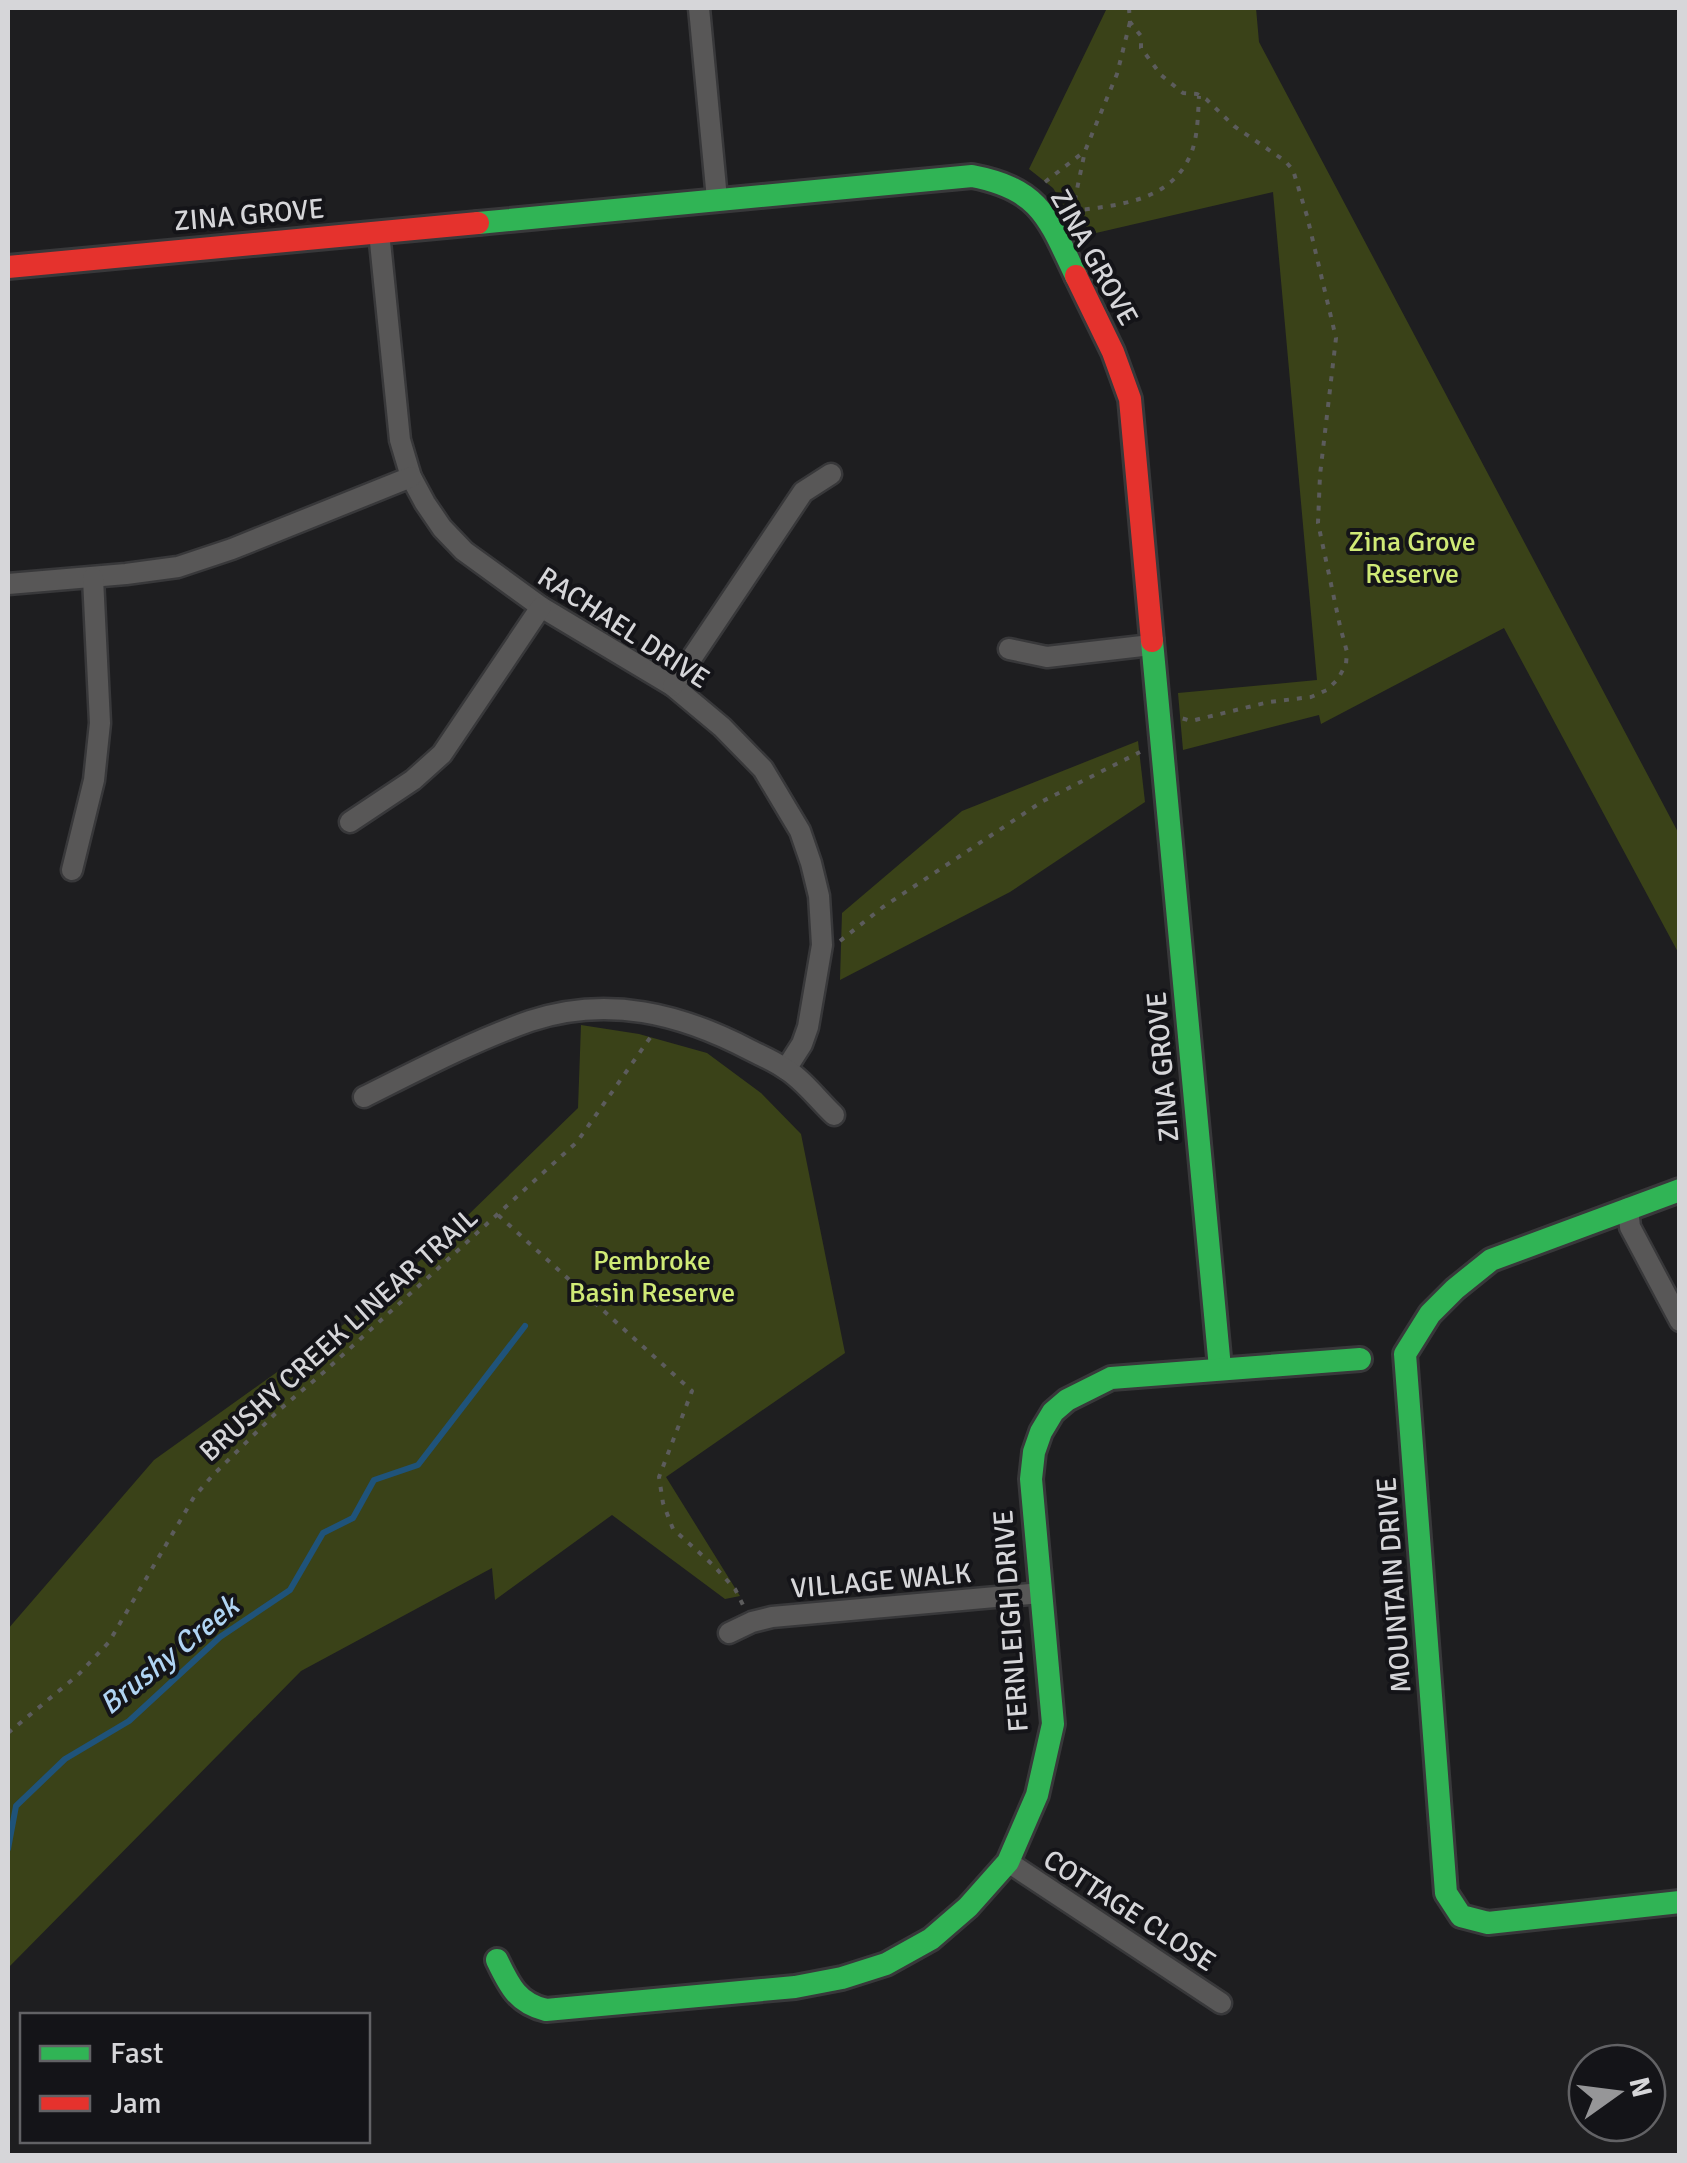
<svg xmlns="http://www.w3.org/2000/svg" width="1687" height="2163" font-family="Signika,sans-serif">
<style>
.green{fill:#3a4218}
.lines{fill:none;stroke-linecap:round;stroke-linejoin:round}
.stream{stroke:#1f537a;stroke-width:6}
.street-casing{stroke:#38383a;stroke-width:25}
.fast-casing{stroke:#38383a;stroke-width:28}
.jam-casing{stroke:#38383a;stroke-width:28}
.path{stroke:#5c5c5c;stroke-width:4;stroke-dasharray:5 8;stroke-linecap:butt}
.street{stroke:#585757;stroke-width:20}
.fast{stroke:#30b455;stroke-width:22}
.jam{stroke:#e5322d;stroke-width:22}
.labels{text-anchor:middle;stroke-width:8;stroke-linejoin:round;paint-order:stroke}
.street-label{font-size:28px;fill:#d6d6d9;stroke:#141418}
.park-label{font-size:28px;fill:#d0ea76;stroke:#141418}
.water-label{font-size:30px;font-style:italic;fill:#b0d4f3;stroke:#141418}
</style>
<rect width="100%" height="100%" fill="#1e1e20"/>
<!-- green -->
<g class="green">
<polygon points="1107,8 1256,8 1259,42 1679,834 1679,954 1504,628 1321,724 1319,715 1183,750 1178,693 1317,680 1273,192 1083,236 1053,188 1029,169"/>
<polygon points="1138,741 1145,802 1010,892 840,980 842,913 962,811"/>
<polygon points="581,1025 639,1034 707,1053 761,1093 801,1134 845,1353 666,1477 740,1596 725,1599 612,1515 495,1600 492,1568 301,1671 8,1968 8,1629 154,1460 354,1317 430,1252 578,1108"/>
</g>
<g class="lines">
<!-- stream -->
<polyline class="stream" points="8,1849 16,1806 65,1759 129,1721 220,1637 290,1590 323,1533 353,1518 374,1480 418,1465 525,1326"/>
<defs>
<g id="street">
<polyline points="699,8 717,199"/>
<polyline points="379,232 400,440 411,477 425,503 442,528 464,551 541,607 673,686 722,727 763,769 800,831 811,863 819,896 822,945 808,1027 802,1044 786,1069"/>
<polyline points="8,584 126,574 178,567 232,549 411,477"/>
<polyline points="1009,649 1047,657 1151,645"/>
<polyline points="673,686 803,492 831,474"/>
<polyline points="350,822 413,780 442,754 541,607"/>
<polyline points="72,870 94,780 100,723 93,578"/>
<path d="M364 1097C418 1070 473 1041 530 1021 608 995 681 1014 750 1050 762 1056 774 1061 784 1068 803 1079 818 1100 834 1115"/>
<polyline points="1628,1208 1630,1227 1680,1321"/>
<polyline points="729,1633 752,1622 772,1617 1041,1593"/>
<polyline points="1008,1862 1221,2003"/>
</g>
<g id="fast">
<path d="M478 223 972 176C1040 189 1048 217 1076 276"/>
<polyline points="1152,641 1220,1368"/>
<polyline points="1680,1190 1491,1260 1455,1289 1430,1314 1405,1354 1446,1893 1461,1916 1488,1923 1680,1902"/>
<path d="M497 1960C509 1985 517 2003 546 2010L795 1987 842 1978 886 1964 931 1939 968 1907 1008 1862 1037 1795 1053 1724 1031 1479 1034 1452 1041 1432 1053 1412 1067 1400 1111 1378 1360 1359"/>
</g>
<g id="jam">
<polyline points="8,267 478,223"/>
<polyline points="1076,276 1113,352 1130,399 1152,641"/>
</g>
</defs>
<!-- street casing -->
<use href="#street" class="street-casing"/>
<!-- fast casing -->
<use href="#fast" class="fast-casing"/>
<!-- jam casing -->
<use href="#jam" class="jam-casing"/>
<!-- path -->
<g class="path">
<polyline points="1129,8 1130,22 1141,36 1141,48 1161,75 1183,93 1197,94 1206,99 1234,126 1285,161 1293,170 1307,216 1336,338 1320,475 1318,523 1340,626 1347,652 1346,664 1338,679 1327,690 1311,697 1269,702 1191,721 1181,718"/>
<polyline points="1045,182 1085,151"/>
<path d="M1072 211C1119 205 1173 202 1192 151 1198 134 1198 113 1199 96"/>
<polyline points="1072,213 1085,151 1117,74 1130,22"/>
<polyline points="840,941 883,907 1043,801 1140,752"/>
<polyline points="498,1215 692,1391 659,1477 663,1503 673,1529 713,1565 735,1589 744,1607"/>
<polyline points="8,1733 78,1675 109,1642 194,1497 213,1475 278,1411 324,1372 577,1142 652,1035"/>
</g>
<!-- street -->
<use href="#street" class="street"/>
<!-- fast -->
<use href="#fast" class="fast"/>
<!-- jam -->
<use href="#jam" class="jam"/>
</g>
<g class="labels">
<!-- street labels -->
<g class="street-label">
<text transform="translate(249 214) rotate(-5)" y="10">ZINA GROVE</text>
<text transform="translate(1095 257) rotate(61)" y="10">ZINA GROVE</text>
<text transform="translate(624 627) rotate(33)" y="10">RACHAEL DRIVE</text>
<text transform="translate(1162 1067) rotate(-95)" y="10">ZINA GROVE</text>
<text transform="translate(338 1334) rotate(-42)" y="10">BRUSHY CREEK LINEAR TRAIL</text>
<text transform="translate(881 1580) rotate(-5)" y="10">VILLAGE WALK</text>
<text transform="translate(1393 1585) rotate(-94)" y="10">MOUNTAIN DRIVE</text>
<text transform="translate(1010 1621) rotate(-94)" y="10">FERNLEIGH DRIVE</text>
<text transform="translate(1130 1910) rotate(33)" y="10">COTTAGE CLOSE</text>
</g>
<!-- park labels -->
<g class="park-label">
<text x="1412" y="551">Zina Grove<tspan x="1412" dy="32">Reserve</tspan></text>
<text x="652" y="1270">Pembroke<tspan x="652" dy="32">Basin Reserve</tspan></text>
</g>
<!-- water labels -->
<g class="water-label">
<text transform="translate(169 1655) rotate(-39)" y="10">Brushy Creek</text>
</g>
</g>
<!-- border -->
<rect width="1687" height="2163" fill="none" stroke="#d6d6d9" stroke-width="20"/>
<!-- legend -->
<rect x="20" y="2013" width="350" height="130" fill="#141418" stroke="#626265" stroke-width="2.5"/>
<rect x="40" y="2046" width="50" height="15" fill="#30b455" stroke="#626265" stroke-width="2.5"/>
<text x="110" y="2063" font-size="30" fill="#d6d6d9">Fast</text>
<rect x="40" y="2096" width="50" height="15" fill="#e5322d" stroke="#626265" stroke-width="2.5"/>
<text x="110" y="2113" font-size="30" fill="#d6d6d9">Jam</text>
<!-- north arrow -->
<g transform="translate(1617 2093) rotate(76)"><circle r="48" fill="#141418" stroke="#626265" stroke-width="2.5"/>
<path d="M0-8L18 38L0 25L-18 38Z" fill="#969698"/>
<text y="-15" font-size="28" font-weight="bold" text-anchor="middle" fill="#d6d6d9">N</text>
</g>
</svg>
